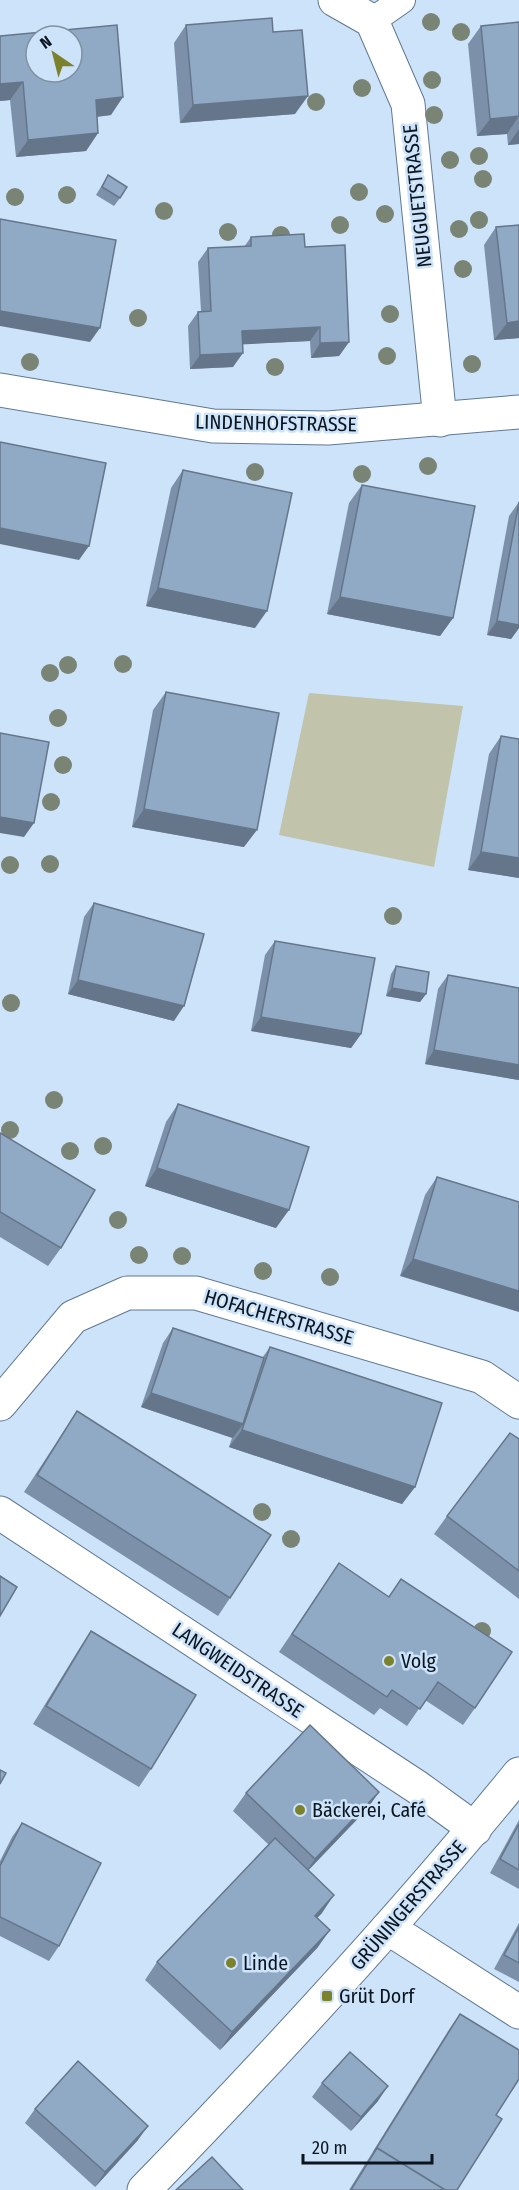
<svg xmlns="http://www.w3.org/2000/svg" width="519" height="2190" font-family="'Fira Sans Condensed',sans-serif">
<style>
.green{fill:#c1c4aa}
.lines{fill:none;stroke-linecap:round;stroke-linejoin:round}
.service-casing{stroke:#607892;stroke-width:28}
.minor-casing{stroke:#607892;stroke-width:35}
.secondary-casing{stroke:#607892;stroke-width:35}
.service{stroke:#fff;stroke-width:26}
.minor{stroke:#fff;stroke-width:33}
.secondary{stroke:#fff;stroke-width:33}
.tree{fill:#798474}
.wall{fill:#7c91a9}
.shaded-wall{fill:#65768a}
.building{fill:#90a9c5;stroke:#65768a;stroke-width:1.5;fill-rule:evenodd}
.poi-dot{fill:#7c812c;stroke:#cde3fa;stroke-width:2}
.labels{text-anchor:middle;stroke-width:5;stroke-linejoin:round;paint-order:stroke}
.street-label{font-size:20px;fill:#0b151f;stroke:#cde3fa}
.poi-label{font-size:20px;fill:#0b151f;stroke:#cde3fa;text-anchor:start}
</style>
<rect width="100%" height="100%" fill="#cde3fa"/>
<!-- green -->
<polygon class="green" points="309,693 463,706 434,867 279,835"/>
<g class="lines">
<defs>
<polyline id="service" points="372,21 402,0"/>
<g id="minor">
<polyline points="335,0 372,21 408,104 440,420"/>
<polyline points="0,390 213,426 328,428 519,412"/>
<polyline points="0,1404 73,1317 127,1293 196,1293 482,1377 519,1402"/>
<polyline points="0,1513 417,1787 475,1829"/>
<polyline points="388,1928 519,2012"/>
</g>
<path id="secondary" d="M144 2190C274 2056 401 1919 519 1774"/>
</defs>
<!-- service casing -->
<use href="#service" class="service-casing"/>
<!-- minor casing -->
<use href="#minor" class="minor-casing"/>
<!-- secondary casing -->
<use href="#secondary" class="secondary-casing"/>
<!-- service -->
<use href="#service" class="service"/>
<!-- minor -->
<use href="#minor" class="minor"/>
<!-- secondary -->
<use href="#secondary" class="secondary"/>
</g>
<!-- trees -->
<g class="tree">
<circle cx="431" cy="22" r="9"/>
<circle cx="461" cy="32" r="9"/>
<circle cx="432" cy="80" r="9"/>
<circle cx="362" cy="88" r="9"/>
<circle cx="316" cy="102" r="9"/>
<circle cx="434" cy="115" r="9"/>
<circle cx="479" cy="156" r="9"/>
<circle cx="450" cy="160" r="9"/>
<circle cx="483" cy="179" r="9"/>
<circle cx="359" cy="192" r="9"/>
<circle cx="67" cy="195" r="9"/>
<circle cx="15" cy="197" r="9"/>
<circle cx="164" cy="211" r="9"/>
<circle cx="385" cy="214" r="9"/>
<circle cx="479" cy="220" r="9"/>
<circle cx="340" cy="225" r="9"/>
<circle cx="459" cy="229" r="9"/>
<circle cx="228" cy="232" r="9"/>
<circle cx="281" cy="235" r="9"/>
<circle cx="463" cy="269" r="9"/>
<circle cx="390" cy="314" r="9"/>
<circle cx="138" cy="318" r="9"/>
<circle cx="387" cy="356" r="9"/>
<circle cx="30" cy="362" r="9"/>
<circle cx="472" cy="364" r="9"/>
<circle cx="275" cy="367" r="9"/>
<circle cx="428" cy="466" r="9"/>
<circle cx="255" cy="472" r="9"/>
<circle cx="362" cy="474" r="9"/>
<circle cx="123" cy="664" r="9"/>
<circle cx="68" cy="665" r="9"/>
<circle cx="50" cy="673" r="9"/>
<circle cx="58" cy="718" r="9"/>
<circle cx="63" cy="765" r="9"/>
<circle cx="51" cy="802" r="9"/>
<circle cx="50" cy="864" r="9"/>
<circle cx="10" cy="865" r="9"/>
<circle cx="393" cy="916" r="9"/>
<circle cx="11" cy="1003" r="9"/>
<circle cx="54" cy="1100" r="9"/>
<circle cx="10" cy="1130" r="9"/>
<circle cx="103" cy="1146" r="9"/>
<circle cx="70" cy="1151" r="9"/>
<circle cx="118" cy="1220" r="9"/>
<circle cx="139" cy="1255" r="9"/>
<circle cx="182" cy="1256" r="9"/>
<circle cx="263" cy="1271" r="9"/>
<circle cx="330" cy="1277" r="9"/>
<circle cx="262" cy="1512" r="9"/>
<circle cx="291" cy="1539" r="9"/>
<circle cx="482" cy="1631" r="9"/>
</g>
<!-- wall -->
<g class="wall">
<polygon points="519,22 519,144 508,145 507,134 477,136 468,44 481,26"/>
<polygon points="186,25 273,32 295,114 180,123 174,43"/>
<polygon points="0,36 111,115 97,117 98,133 86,151 16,157 10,100 0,101"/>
<polygon points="108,175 120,198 114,206 96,195"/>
<polygon points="496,227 519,338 494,340 484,245"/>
<polygon points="251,237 305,247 349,342 339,356 311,358 310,341 243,344 233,367 190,369 188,326 198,312 201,311 198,262 208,248 244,247"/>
<polygon points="183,470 255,628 146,606 171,488"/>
<polygon points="362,485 453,618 440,636 327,614 349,503"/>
<polygon points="519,502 519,628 511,639 487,635 509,516"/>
<polygon points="166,692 244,847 132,827 153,710"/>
<polygon points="501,736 519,878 468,870 489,754"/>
<polygon points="94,903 174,1021 68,994 84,917"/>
<polygon points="275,941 361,1034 351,1048 251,1031 265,955"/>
<polygon points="396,966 426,994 420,1002 386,996 391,974"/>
<polygon points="448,975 519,988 519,1080 425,1064 438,989"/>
<polygon points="178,1104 276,1228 145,1186 166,1122"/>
<polygon points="0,1133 61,1248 48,1266 0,1237"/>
<polygon points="437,1177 519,1202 400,1276 425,1195"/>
<polygon points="173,1328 262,1358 270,1347 415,1487 402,1504 229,1447 232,1438 141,1407 163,1343"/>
<polygon points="77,1411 230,1598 218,1616 24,1492"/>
<polygon points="519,1439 519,1599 434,1534 447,1516"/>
<polygon points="339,1563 389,1597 401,1579 475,1708 463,1725 425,1700 407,1726 380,1708 374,1715 279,1652"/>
<polygon points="91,1631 151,1769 139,1787 33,1724 79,1649"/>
<polygon points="379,1792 367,1809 308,1870 322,1913 317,1918 318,1947 220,2050 145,1980 157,1962 269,1845 233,1811 246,1793"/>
<polygon points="519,1820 519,1889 490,1873"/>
<polygon points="22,1823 59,1946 49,1961 0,1936 0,1861 12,1837"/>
<polygon points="519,1923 519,1982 494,1969"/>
<polygon points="460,2014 496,2115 457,2190 349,2190 450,2028"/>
<polygon points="322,2083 378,2101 351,2131 312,2097"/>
<polygon points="35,2109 138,2140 95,2187 25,2123"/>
</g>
<!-- shaded-wall -->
<g class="shaded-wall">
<polygon points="23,82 10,100 0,101 0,84"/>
<polygon points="308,96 295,114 180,123 193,105"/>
<polygon points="123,97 111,115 83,118 96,100"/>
<polygon points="519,116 507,134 477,136 490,119"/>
<polygon points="519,129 519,144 508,145"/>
<polygon points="98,133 86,151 16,157 28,140"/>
<polygon points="0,311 100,328 90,342 0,326"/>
<polygon points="519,321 519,338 494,340 507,323"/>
<polygon points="320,327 310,341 232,345 242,331"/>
<polygon points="349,342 339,356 311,358 320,343"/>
<polygon points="243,353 233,367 190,369 200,355"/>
<polygon points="0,528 89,546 79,560 0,544"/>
<polygon points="158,588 267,611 255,628 146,606"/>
<polygon points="340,597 453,618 440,636 327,614"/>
<polygon points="497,621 519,625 519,628 511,639 487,635"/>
<polygon points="144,809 257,830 244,847 132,827"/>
<polygon points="0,817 34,823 24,837 0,833"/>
<polygon points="481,852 519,858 519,878 468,870"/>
<polygon points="78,980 184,1006 174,1021 68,994"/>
<polygon points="392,988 426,994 420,1002 386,996"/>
<polygon points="261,1017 361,1034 351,1048 251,1031"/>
<polygon points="434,1050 519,1065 519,1080 425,1064"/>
<polygon points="157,1168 289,1210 276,1228 145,1186"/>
<polygon points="413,1259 519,1291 519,1312 400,1276"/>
<polygon points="151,1393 243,1424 233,1438 141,1407"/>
<polygon points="242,1430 415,1487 402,1504 229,1447"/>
<polygon points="379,1792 367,1809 302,1877 315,1859"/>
<polygon points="334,1895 322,1913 302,1933 315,1916"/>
<polygon points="330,1930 318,1947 220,2050 232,2032"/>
<polygon points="388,2086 378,2101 351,2131 361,2117"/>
<polygon points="148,2126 138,2140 95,2187 105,2172"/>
</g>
<!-- building -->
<g class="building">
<polygon points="272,18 273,32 302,30 308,96 193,105 186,25"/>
<polygon points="519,22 519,116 490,119 481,26"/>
<path d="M117 25 123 97 96 100 98 133 28 140 23 82 0 84V36ZM36 36H72V72H36Z"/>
<polygon points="108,175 127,187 120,198 102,187"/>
<polygon points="0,219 116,240 100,328 0,311"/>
<polygon points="519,225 519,321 507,323 496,227"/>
<polygon points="304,234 305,247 345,245 349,342 320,343 320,327 242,331 243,353 200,355 198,312 211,311 208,248 251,246 251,237"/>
<polygon points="0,442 106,463 89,546 0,528"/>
<polygon points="183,470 292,493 267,611 158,588"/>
<polygon points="362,485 475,506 453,618 340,597"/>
<polygon points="519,502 519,625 497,621"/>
<polygon points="166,692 279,713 257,830 144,809"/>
<polygon points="0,733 49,742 34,823 0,817"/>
<polygon points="501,736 519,739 519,858 481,852"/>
<polygon points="94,903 204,934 184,1006 78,980"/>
<polygon points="275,941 375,958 361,1034 261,1017"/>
<polygon points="396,966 429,972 426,994 392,988"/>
<polygon points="448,975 519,988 519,1065 434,1050"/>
<polygon points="178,1104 309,1147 289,1210 157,1168"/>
<polygon points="0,1133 95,1190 61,1248 0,1212"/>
<polygon points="437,1177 519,1202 519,1291 413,1259"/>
<polygon points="173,1328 264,1358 243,1424 151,1393"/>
<polygon points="270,1347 442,1403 415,1487 242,1430"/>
<polygon points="77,1411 271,1535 230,1598 37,1475"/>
<polygon points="510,1433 519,1439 519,1571 447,1516"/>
<polygon points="339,1563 389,1597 401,1579 512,1652 475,1708 438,1682 420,1709 392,1690 387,1697 292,1634"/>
<polygon points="0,1576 17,1587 0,1616"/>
<polygon points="91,1631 196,1695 151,1769 46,1706"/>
<polygon points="310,1725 379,1792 315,1859 246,1793"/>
<polygon points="0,1770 6,1773 0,1784"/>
<polygon points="22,1823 101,1863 59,1946 0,1917 0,1866"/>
<polygon points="519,1824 519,1870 500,1859"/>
<polygon points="275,1838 334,1895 315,1916 330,1930 232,2032 157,1962"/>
<polygon points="519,1927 519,1963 504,1955"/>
<polygon points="460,2014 519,2050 519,2079 496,2115 502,2119 457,2190 445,2190 377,2148 374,2152"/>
<polygon points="350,2052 388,2086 361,2117 322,2083"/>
<polygon points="78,2061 148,2126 105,2172 35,2109"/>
<polygon points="377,2148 445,2190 351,2190"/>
<polygon points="212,2157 243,2190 176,2190"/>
</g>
<!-- markers -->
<g class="poi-dot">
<circle cx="389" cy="1661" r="6"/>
<circle cx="300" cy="1810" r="6"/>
<circle cx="231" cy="1963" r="6"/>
<rect x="321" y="1990" width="12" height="12" rx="3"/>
</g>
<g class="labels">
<!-- street labels -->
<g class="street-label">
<text transform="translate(417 196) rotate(-96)" y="7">NEUGUETSTRASSE</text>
<text transform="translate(276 423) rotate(1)" y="7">LINDENHOFSTRASSE</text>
<text transform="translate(279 1317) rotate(16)" y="7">HOFACHERSTRASSE</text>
<text transform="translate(238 1670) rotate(34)" y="7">LANGWEIDSTRASSE</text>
<text transform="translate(408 1905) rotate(-49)" y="7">GRÜNINGERSTRASSE</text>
</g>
<!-- poi labels -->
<g class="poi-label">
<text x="401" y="1668">Volg</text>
<text x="312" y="1817">Bäckerei, Café</text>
<text x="243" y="1970">Linde</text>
<text x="339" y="2003">Grüt Dorf</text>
</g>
</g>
<!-- north arrow -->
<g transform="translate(54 54) rotate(325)"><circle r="28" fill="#cde3fa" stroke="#7f91a2" stroke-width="1.5"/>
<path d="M0-4.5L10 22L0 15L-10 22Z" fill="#7c812c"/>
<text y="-9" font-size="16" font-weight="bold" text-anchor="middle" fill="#0b151f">N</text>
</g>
<!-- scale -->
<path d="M303 2154v9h129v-9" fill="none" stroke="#0b151f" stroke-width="3"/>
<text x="312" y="2154" font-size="18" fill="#0b151f" stroke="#cde3fa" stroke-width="4.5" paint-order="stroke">20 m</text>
</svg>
